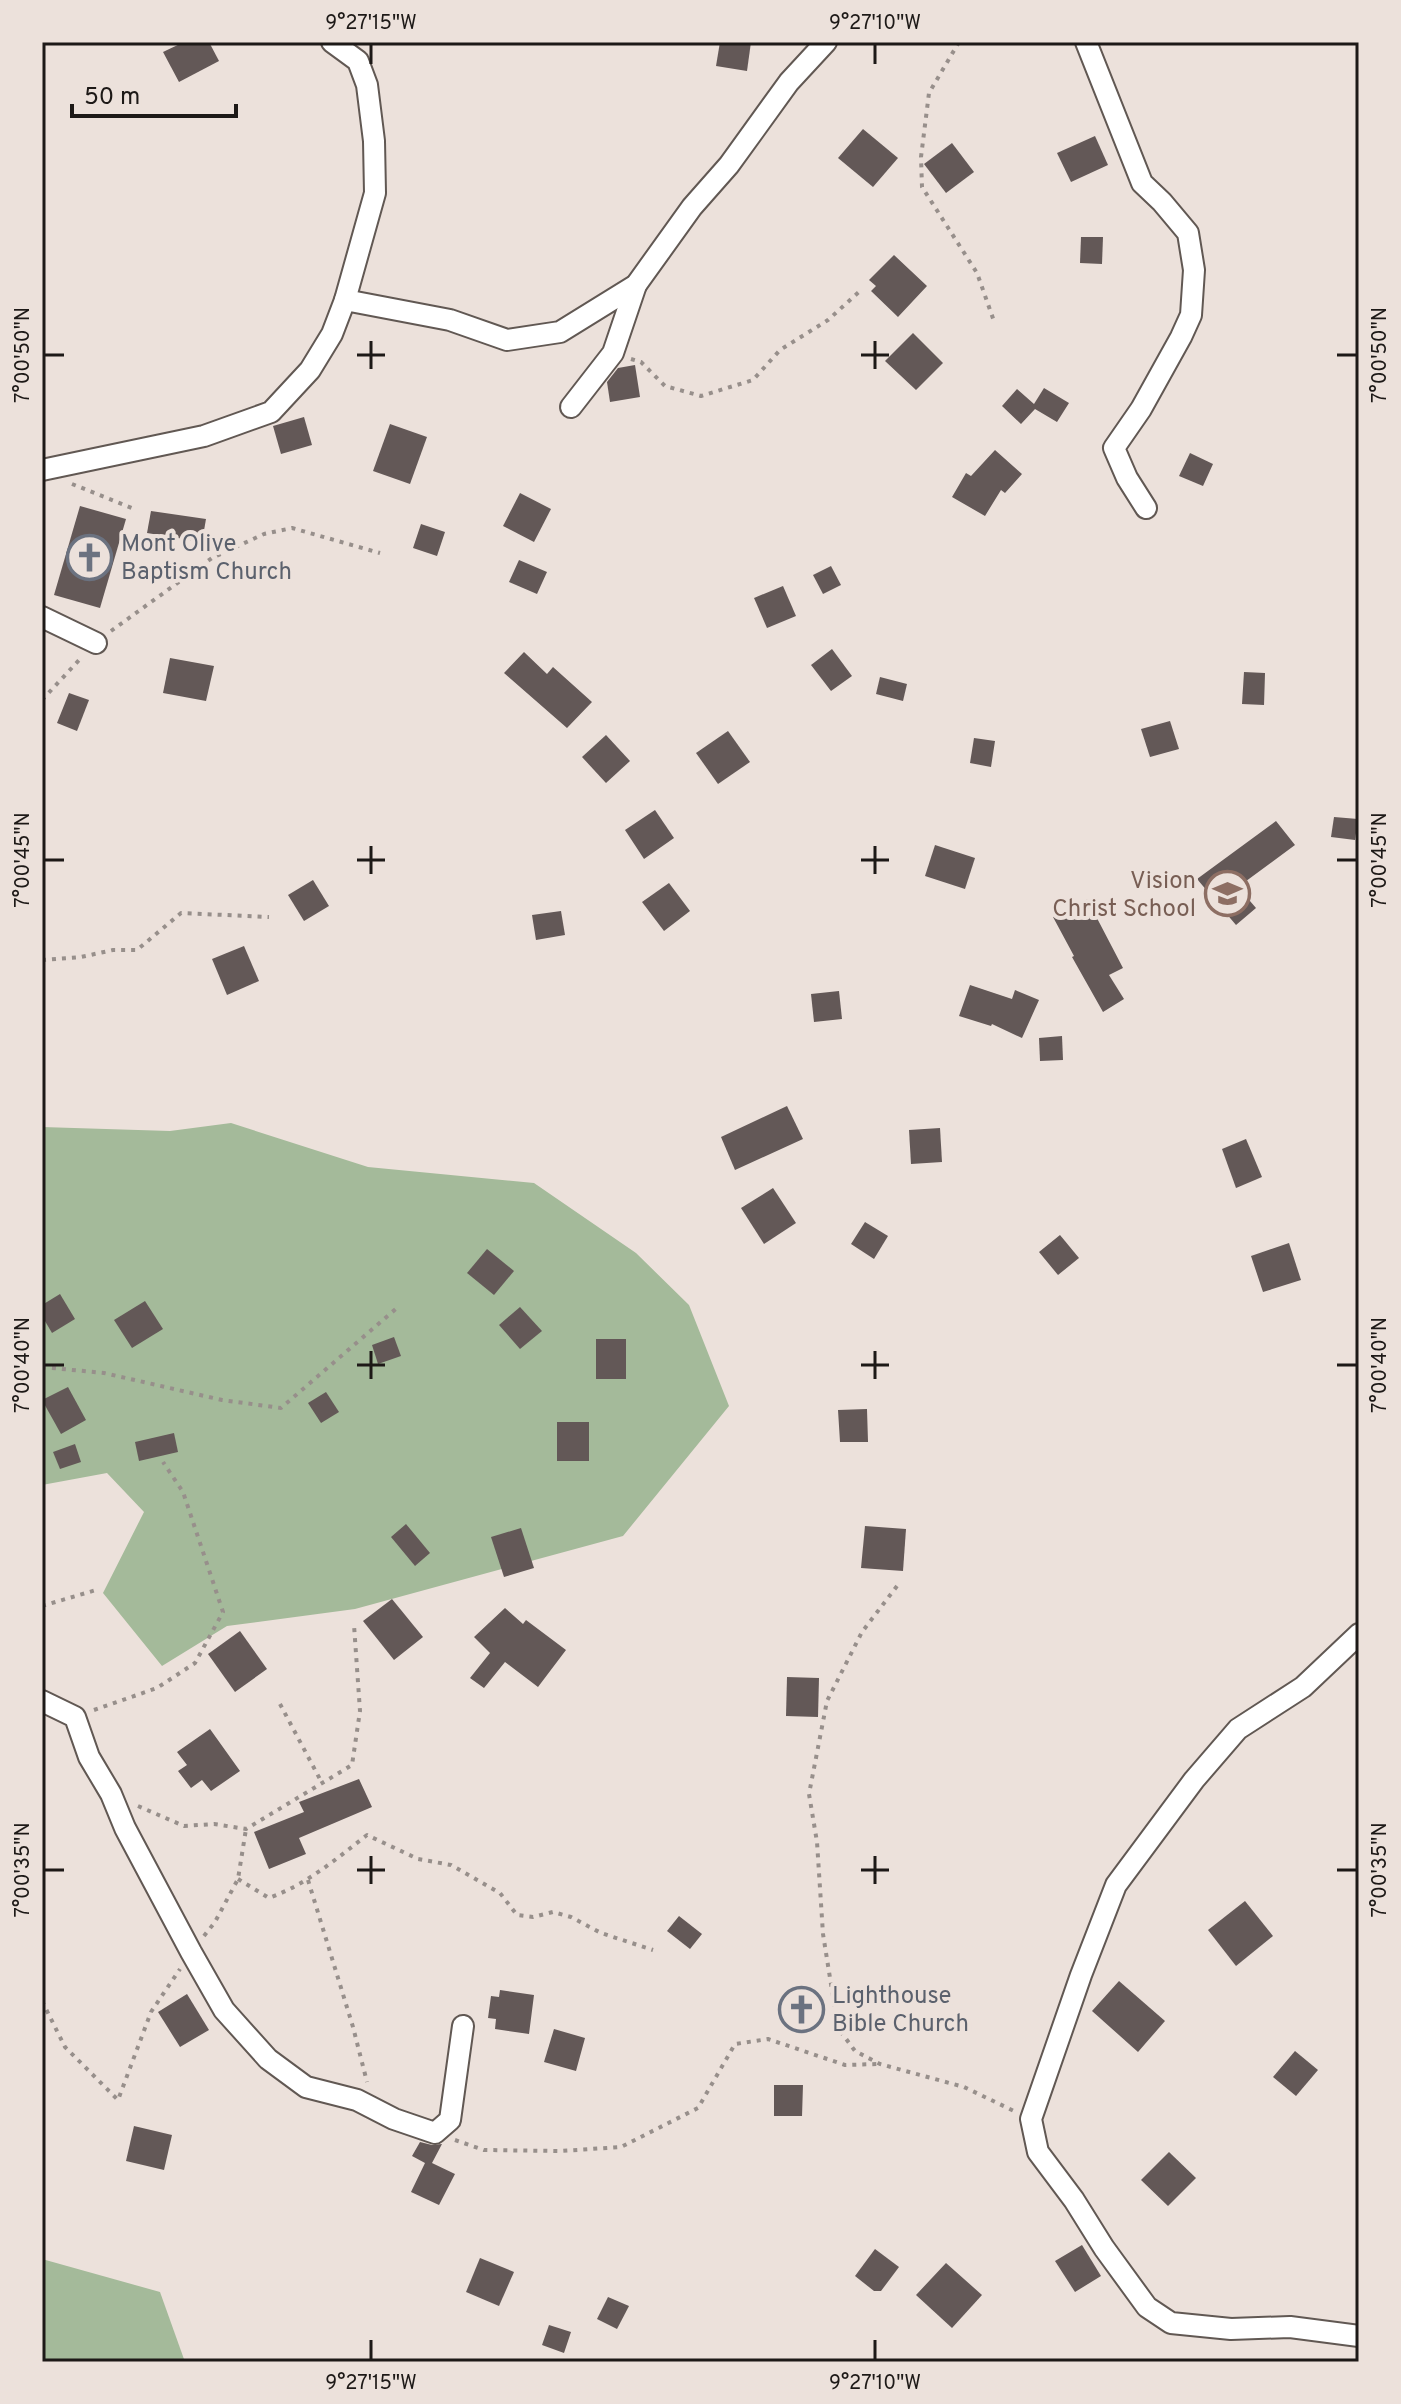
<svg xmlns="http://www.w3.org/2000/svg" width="1401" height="2404" font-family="Overpass,sans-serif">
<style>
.green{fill:#a4ba9a}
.building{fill:#635857}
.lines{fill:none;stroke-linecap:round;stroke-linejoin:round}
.street-casing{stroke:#615853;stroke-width:24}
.path{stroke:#978f8b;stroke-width:4;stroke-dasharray:4 6;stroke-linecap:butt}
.street{stroke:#fff;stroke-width:20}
.ticks{fill:none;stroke:#1d1917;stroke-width:3}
.labels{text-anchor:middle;stroke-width:8;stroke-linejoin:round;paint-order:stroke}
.worship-label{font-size:24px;fill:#5b616d;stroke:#ece1db;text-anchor:start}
.education-label{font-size:24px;fill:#785e54;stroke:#ece1db;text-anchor:end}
.neatline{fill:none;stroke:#1d1917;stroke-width:3}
.ticks-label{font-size:20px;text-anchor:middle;fill:#1d1917}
</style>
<rect width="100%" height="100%" fill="#ece1db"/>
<!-- green -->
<g class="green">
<polygon points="231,1123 368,1167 534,1183 636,1253 689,1305 729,1406 623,1536 355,1609 227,1626 162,1666 103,1593 144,1512 107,1473 42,1485 42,1127 170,1131"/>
<polygon points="42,2259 160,2292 185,2362 42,2362"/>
</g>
<!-- building -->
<g class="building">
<polygon points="184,42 209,42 219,61 179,82 163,52"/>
<polygon points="720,42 751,42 747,71 716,66"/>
<polygon points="863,129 898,158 873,187 838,158"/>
<polygon points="1095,136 1108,165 1071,182 1057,153"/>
<polygon points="952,143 974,172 946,193 924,164"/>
<polygon points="1081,237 1103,237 1102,264 1080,263"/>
<polygon points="894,255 927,286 898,317 871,291 876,286 869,280"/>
<polygon points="913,333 943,363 916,390 885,361"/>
<polygon points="635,365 640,397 610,402 607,382 618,368"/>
<polygon points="1044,388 1069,403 1057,422 1035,409 1021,424 1002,406 1017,389 1034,404"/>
<polygon points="304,417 312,445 281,454 273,426"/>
<polygon points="390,424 427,437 410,484 373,471"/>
<polygon points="995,450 1022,474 1005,493 1001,490 985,516 952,497 966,473 971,476"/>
<polygon points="1190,453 1213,464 1203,486 1179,476"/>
<polygon points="520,493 551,509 534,542 503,526"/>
<polygon points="80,506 126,519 100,608 54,595"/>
<polygon points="151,511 206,519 202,542 147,533"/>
<polygon points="421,524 445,532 437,556 413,548"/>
<polygon points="519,560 547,572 537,594 509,582"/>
<polygon points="831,566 841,585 823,594 813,575"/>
<polygon points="783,586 796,616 767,628 754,598"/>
<polygon points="832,649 852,676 831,691 811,665"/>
<polygon points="524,652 547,674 553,667 592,702 567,728 504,673"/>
<polygon points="170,658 214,666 206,701 163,693"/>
<polygon points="1244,672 1265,673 1264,705 1242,704"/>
<polygon points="880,677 907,684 903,701 876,694"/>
<polygon points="69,693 89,700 77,731 57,723"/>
<polygon points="1170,721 1179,749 1150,757 1141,729"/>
<polygon points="728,731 750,762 718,784 696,753"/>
<polygon points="606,735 630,761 606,783 582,757"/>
<polygon points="974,738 995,741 991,767 970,763"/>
<polygon points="655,810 674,838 644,859 625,830"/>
<polygon points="1334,817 1358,819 1355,840 1331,837"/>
<polygon points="1276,821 1295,845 1238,887 1256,908 1236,925 1197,879"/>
<polygon points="935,845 975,858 965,889 925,876"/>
<polygon points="313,880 329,906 304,921 288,895"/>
<polygon points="669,883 690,911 664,931 642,902"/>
<polygon points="1087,899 1123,968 1109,975 1124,999 1103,1012 1072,957 1074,956 1053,917"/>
<polygon points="561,911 565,935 536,940 532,915"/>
<polygon points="244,946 259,981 227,995 212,959"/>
<polygon points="970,985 1012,999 1015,990 1039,1000 1022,1038 992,1024 991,1026 959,1016"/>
<polygon points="839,991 842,1019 814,1022 811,994"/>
<polygon points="1062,1036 1063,1060 1040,1061 1039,1038"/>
<polygon points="787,1106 803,1139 735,1170 721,1137"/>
<polygon points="940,1128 942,1162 911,1164 909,1130"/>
<polygon points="1246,1139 1262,1177 1236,1188 1222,1149"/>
<polygon points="773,1188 796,1223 764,1244 741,1208"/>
<polygon points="865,1222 888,1236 874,1259 851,1244"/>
<polygon points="1060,1235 1079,1258 1058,1275 1039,1252"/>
<polygon points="1289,1243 1301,1280 1263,1292 1251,1256"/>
<polygon points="487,1249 514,1271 494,1295 467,1273"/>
<polygon points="60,1294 75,1319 52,1333 42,1316 42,1305"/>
<polygon points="145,1301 163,1329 132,1348 114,1320"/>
<polygon points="520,1307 542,1331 520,1349 499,1325"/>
<polygon points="394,1337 401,1356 378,1364 372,1345"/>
<rect x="596" y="1339" width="30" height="40"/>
<polygon points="68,1387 86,1420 61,1434 42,1400"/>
<polygon points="326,1392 339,1412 321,1423 308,1403"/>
<polygon points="867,1409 868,1442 840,1442 838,1410"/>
<rect x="557" y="1422" width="32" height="39"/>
<polygon points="174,1433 178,1452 139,1461 135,1442"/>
<polygon points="75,1444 81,1462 60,1469 53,1452"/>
<polygon points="406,1524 430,1553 415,1566 391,1537"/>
<polygon points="865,1526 906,1529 903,1571 861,1568"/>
<polygon points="521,1528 534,1568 504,1577 491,1537"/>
<polygon points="392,1599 423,1637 394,1660 363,1621"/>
<polygon points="505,1608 523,1624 526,1620 566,1650 538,1687 505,1662 484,1688 470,1678 490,1653 474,1637"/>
<polygon points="240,1631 267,1669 235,1692 208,1654"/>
<polygon points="787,1677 819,1678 818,1717 786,1716"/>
<polygon points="210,1729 240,1771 211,1791 202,1780 191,1788 178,1771 187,1765 177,1752"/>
<polygon points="359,1779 372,1807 299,1838 306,1854 269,1869 254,1832 304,1812 299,1802"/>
<polygon points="1245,1901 1273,1936 1236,1966 1208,1930"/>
<polygon points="679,1916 702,1934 690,1949 667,1931"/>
<polygon points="1119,1981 1165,2021 1138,2052 1092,2011"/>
<polygon points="500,1990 534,1995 529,2034 495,2029 496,2019 488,2018 491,1996 499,1997"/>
<polygon points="790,1991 818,1996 812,2027 784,2022"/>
<polygon points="187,1994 209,2030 180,2047 158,2012"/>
<polygon points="554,2029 585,2038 576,2071 544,2062"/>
<polygon points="1295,2051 1318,2070 1296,2096 1273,2077"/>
<polygon points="774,2085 803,2085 802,2116 774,2116"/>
<polygon points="134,2126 172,2135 164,2170 126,2161"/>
<polygon points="420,2142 432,2145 442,2144 432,2163 455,2174 439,2205 411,2192 425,2163 412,2156"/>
<polygon points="1169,2152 1196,2178 1168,2206 1141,2180"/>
<polygon points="1082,2245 1101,2276 1075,2292 1055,2261"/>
<polygon points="875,2249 899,2267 881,2291 874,2291 855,2276"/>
<polygon points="480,2258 514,2272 499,2306 466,2292"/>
<polygon points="946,2263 982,2295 952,2328 916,2295"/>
<polygon points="608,2297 629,2306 617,2329 597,2319"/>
<polygon points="549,2325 571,2332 564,2353 542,2345"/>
</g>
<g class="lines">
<defs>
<g id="street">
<polyline points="1086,42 1142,183 1162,202 1188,233 1194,270 1191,315 1181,337 1141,409 1114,448 1127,478 1146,508"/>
<polyline points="345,300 450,320 507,340 560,332 636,285 692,207 729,165 789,82 826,42"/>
<polyline points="571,407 613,353 636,285"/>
<polyline points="42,470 204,436 271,412 310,370 332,334 345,300 375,193 374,141 367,85 358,61 332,42"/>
<polyline points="42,617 96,643"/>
<polyline points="1359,1634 1303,1687 1238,1729 1194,1780 1116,1885 1081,1975 1031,2119 1038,2152 1074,2200 1104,2248 1147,2307 1171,2323 1231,2329 1290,2327 1359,2336"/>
<polyline points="42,1701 75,1717 89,1757 111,1794 125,1828 191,1952 224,2010 268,2059 306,2087 357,2100 394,2119 435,2133 450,2120 463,2026"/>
</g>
</defs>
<!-- street casing -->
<use href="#street" class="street-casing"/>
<!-- path -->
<g class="path">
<polyline points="959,42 929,93 921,157 922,187 977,273 995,324"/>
<polyline points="631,359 641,362 665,386 701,396 753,380 780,350 828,320 861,290"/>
<polyline points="72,484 137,510"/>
<polyline points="111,631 212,558 264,534 292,528 380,553"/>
<polyline points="42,700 81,658"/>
<polyline points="42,960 81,957 113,950 137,950 181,913 269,917"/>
<polyline points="42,1367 104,1373 222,1400 281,1408 398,1307"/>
<polyline points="42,1470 42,1468"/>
<polyline points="897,1586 862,1632 827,1701 809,1794 817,1842 823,1934 838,2028 855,2051 880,2064 964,2087 1014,2111"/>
<polyline points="42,1606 96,1590"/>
<polyline points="280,1704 322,1783"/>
<polyline points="94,1710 157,1688 195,1663 223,1612 183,1492 163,1462"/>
<polyline points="138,1806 184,1826 214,1824 246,1829 352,1765 360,1711 354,1625"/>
<path d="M238 1879 269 1898C307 1884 335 1860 367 1835L418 1859 451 1865 500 1893 517 1915 533 1917 553 1912 571 1917 601 1933 653 1950"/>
<polyline points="308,1880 353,2027 367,2082"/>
<polyline points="204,1936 215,1922 238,1879 246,1829"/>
<polyline points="42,2001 65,2047 118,2100 151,2012 180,1969"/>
<polyline points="455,2140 484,2150 561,2151 621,2147 698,2108 735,2044 768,2039 845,2065 878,2064"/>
</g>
<!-- street -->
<use href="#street" class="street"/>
</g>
<!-- ticks -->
<path class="ticks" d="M371 44V64M875 44V64M371 341V369M875 341V369M44 355H64M357 355H385M861 355H889M1337 355H1357M371 846V874M875 846V874M44 860H64M357 860H385M861 860H889M1337 860H1357M371 1351V1379M875 1351V1379M44 1365H64M357 1365H385M861 1365H889M1337 1365H1357M371 1856V1884M875 1856V1884M44 1870H64M357 1870H385M861 1870H889M1337 1870H1357M371 2340V2360M875 2340V2360"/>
<!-- icons -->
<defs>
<symbol id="church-ring" viewBox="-11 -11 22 22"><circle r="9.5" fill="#ece1db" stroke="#6b7280" stroke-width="1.5"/><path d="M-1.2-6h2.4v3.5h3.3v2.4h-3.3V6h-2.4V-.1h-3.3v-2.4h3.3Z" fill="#6b7280"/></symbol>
<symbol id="school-ring" viewBox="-11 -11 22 22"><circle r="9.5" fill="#ece1db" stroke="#8d6e63" stroke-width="1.5"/><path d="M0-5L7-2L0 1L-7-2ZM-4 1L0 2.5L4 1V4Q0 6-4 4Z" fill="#8d6e63"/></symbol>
</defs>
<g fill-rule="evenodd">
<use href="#church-ring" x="64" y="532" width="51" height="51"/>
<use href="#school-ring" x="1202" y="868" width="51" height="51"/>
<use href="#church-ring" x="776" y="1984" width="51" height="51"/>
</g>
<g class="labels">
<!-- worship labels -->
<g class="worship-label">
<text x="121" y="551">Mont Olive<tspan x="121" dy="28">Baptism Church</tspan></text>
<text x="832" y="2003">Lighthouse<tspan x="832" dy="28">Bible Church</tspan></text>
</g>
<!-- education labels -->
<g class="education-label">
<text x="1196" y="888">Vision<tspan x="1196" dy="28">Christ School</tspan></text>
</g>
</g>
<!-- border -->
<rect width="1401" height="2404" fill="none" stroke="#ece1db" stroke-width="88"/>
<!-- scale -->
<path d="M72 104v12h164v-12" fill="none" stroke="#1d1917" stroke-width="4"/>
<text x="84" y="104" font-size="24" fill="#1d1917" stroke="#ece1db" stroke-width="6" paint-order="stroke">50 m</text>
<rect x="44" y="44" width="1313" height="2316" class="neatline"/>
<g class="ticks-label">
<text x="371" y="29">9°27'15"W</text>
<text x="875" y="29">9°27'10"W</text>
<text transform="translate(22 355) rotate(-90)" y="7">7°00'50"N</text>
<text transform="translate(1379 355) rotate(-90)" y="7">7°00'50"N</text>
<text transform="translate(22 860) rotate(-90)" y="7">7°00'45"N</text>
<text transform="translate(1379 860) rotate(-90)" y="7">7°00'45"N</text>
<text transform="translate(22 1365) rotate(-90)" y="7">7°00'40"N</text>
<text transform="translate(1379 1365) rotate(-90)" y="7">7°00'40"N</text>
<text transform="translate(22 1870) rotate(-90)" y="7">7°00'35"N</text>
<text transform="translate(1379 1870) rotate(-90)" y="7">7°00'35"N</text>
<text x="371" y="2389">9°27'15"W</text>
<text x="875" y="2389">9°27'10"W</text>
</g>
</svg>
